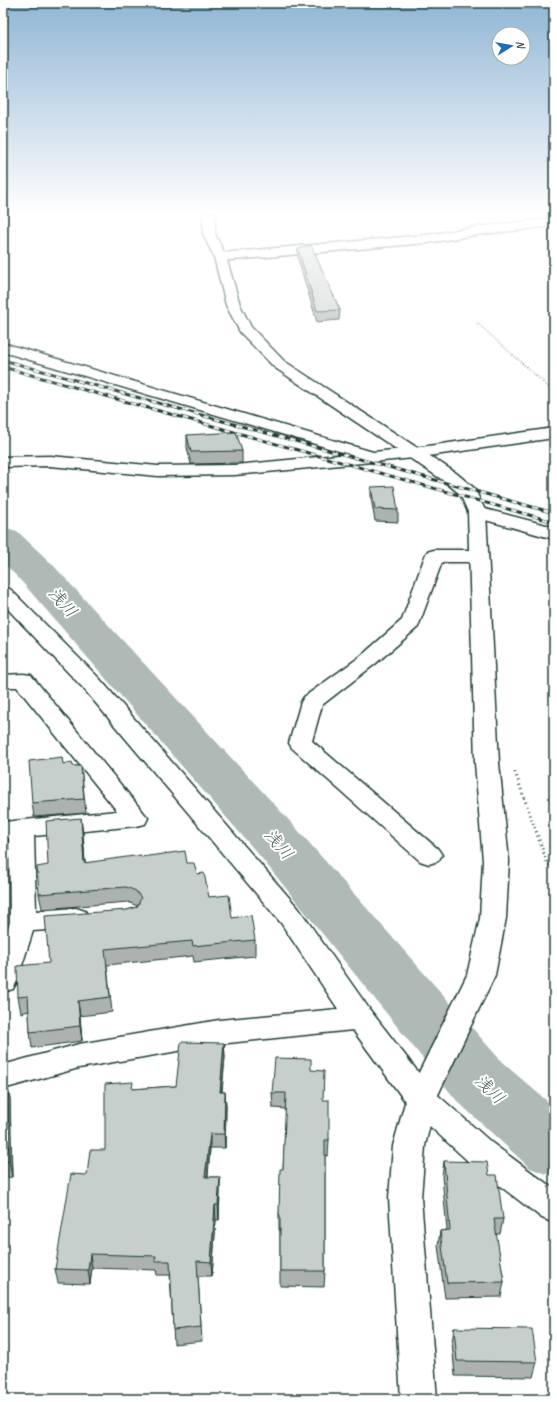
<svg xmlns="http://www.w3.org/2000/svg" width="557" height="1402" font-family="Caveat,'Klee One',sans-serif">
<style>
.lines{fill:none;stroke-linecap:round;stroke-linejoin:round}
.river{fill:#afbab7;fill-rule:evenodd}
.minor-casing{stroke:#1f3d34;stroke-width:3}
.tertiary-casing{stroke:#1f3d34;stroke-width:3}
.path-far2{stroke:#1f3d34;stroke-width:1.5;stroke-dasharray:0.5 2;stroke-linecap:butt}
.path-far1{stroke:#1f3d34;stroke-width:2;stroke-dasharray:0.5 2;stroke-linecap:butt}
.path{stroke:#1f3d34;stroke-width:3;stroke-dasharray:1 3.5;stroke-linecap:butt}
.minor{fill:#fff;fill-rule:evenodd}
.tertiary{fill:#fff;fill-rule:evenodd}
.rail-casing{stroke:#1f3d34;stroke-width:3}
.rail{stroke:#fff;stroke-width:2;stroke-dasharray:5.5;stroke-linecap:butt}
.wall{fill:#abb2af;stroke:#1f3d34}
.shaded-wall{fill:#8b918f;stroke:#1f3d34}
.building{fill:#c7cfcc;stroke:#1f3d34}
.labels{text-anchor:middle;stroke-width:4;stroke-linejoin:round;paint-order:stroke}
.water-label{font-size:17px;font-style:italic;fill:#4a625b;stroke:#fff}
</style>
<rect width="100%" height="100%" fill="#fff"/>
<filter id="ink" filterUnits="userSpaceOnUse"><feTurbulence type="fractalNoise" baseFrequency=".025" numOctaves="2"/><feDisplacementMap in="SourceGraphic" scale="8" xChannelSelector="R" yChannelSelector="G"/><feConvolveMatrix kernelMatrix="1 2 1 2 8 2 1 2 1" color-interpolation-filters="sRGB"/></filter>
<g filter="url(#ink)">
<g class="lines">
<!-- river -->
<polygon class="river" points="3,527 17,531 52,564 297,829 503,1063 554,1107 554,1177 530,1168 457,1101 259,855 22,582 3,562"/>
<defs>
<g id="minor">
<polygon points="554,218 554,226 476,235 427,243 220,261 214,257 220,253 427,235 476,227"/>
<polygon points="3,343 373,452 414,448 554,428 554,438 414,458 235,475 158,476 50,466 3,467 3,457 50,456 158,466 235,465 349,454 3,352"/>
<polygon points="477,507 554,527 554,539 471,516 468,512 471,508"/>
<polygon points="434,550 479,550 486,552 488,556 486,560 479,562 442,562 418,627 375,664 322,705 312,741 438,849 442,855 438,861 429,864 420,861 292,748 289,743 301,702 304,697 361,656 402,620 425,556 427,552"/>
<polygon points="3,587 10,589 99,678 299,909 370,1010 432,1090 492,1143 554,1189 554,1223 542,1218 470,1163 410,1108 353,1030 219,1044 79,1068 3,1089 3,1065 79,1044 219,1020 338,1009 281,923 83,688 3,604"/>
<polygon points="23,674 31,675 148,818 145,824 136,826 34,836 36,911 76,908 85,911 89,918 85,925 76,928 33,931 17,981 13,989 3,992 3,941 10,922 9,838 3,838 3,822 117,811 17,687 3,687 3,675"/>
</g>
<polygon id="tertiary" points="203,213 215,213 215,234 226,257 240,305 251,327 284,361 456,473 474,488 486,512 499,763 509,861 506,918 495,975 436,1099 425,1146 421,1198 437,1399 401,1399 389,1198 393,1146 406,1099 467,975 480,918 483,861 475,763 468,512 460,494 444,481 274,367 240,332 226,305 214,257 203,234"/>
</defs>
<!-- minor casing -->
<use href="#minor" class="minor-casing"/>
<!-- tertiary casing -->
<use href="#tertiary" class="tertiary-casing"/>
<!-- path-far2 -->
<polyline class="path-far2" points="477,323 514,356"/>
<!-- path-far1 -->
<polyline class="path-far1" points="513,355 554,392"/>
<!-- path -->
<polyline class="path" points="515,772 548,865 554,865"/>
<!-- minor -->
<use href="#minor" class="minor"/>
<!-- tertiary -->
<use href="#tertiary" class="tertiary"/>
<defs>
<g id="rail">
<polyline points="3,360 554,513"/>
<polyline points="3,367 554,522"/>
</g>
</defs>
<!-- rail casing -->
<use href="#rail" class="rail-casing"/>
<!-- rail -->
<use href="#rail" class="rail"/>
</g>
<!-- wall -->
<g class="wall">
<polygon points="298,249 340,310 339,320 317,322 298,259"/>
<polygon points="187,435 242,451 242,463 191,464 187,448"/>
<polygon points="371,487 398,510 398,522 375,521 371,498"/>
<polygon points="63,764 73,766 81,766 86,813 34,817 32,803"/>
<polygon points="83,833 85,863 141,857 187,863 197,874 209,897 232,918 255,940 255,956 194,962 193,956 107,965 112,1012 80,1016 82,1041 32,1048 30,1032 29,1011 21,1013 18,997 49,963 127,910 137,907 137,906 128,902 42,909 39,894"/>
<polygon points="224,1043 225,1057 222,1092 225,1092 226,1107 225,1148 210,1148 208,1177 220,1177 220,1191 219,1220 216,1220 212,1276 198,1276 202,1341 174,1344 170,1275 157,1275 156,1270 92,1268 90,1284 58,1283 55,1269 87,1175 105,1150 133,1089 176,1086"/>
<polygon points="311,1070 323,1100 329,1140 328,1156 325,1155 325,1271 324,1287 280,1286 280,1230 279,1230 279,1215 283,1169 286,1109 273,1108 272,1093"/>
<polygon points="3,1084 10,1098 12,1177 3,1178"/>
<polygon points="444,1161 489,1175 503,1219 500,1234 496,1234 504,1282 501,1297 445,1298 438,1246 440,1231 447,1230 442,1177"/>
<polygon points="454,1328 537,1362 533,1377 455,1376 452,1343"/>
</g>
<!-- shaded-wall -->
<g class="shaded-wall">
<polygon points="3,727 5,737 3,785"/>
<polygon points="81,818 83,833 86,878 84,863"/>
<polygon points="78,1001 80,1016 82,1041 80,1026"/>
<polygon points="224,1043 225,1057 220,1107 220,1092"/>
<polygon points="7,1083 10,1098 12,1177 9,1161"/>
<polygon points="225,1092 226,1107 225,1148 224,1134"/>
<polygon points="210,1134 210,1148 206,1192 205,1177"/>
<polygon points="220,1177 220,1191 219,1220 218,1205"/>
<polygon points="215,1205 216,1220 212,1276 211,1262"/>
<polygon points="90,1254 92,1268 90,1284 88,1270"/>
</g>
<!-- building -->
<g class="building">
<polygon points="311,245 340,310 317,311 298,249"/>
<polygon points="236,432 242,451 191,452 187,435"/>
<polygon points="394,486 398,510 375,509 371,487"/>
<polygon points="62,757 63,764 72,762 73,766 81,766 84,799 32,803 29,761"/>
<polygon points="81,818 84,863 141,855 141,857 185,851 187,863 194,863 197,874 204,873 209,897 229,895 232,918 251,915 255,940 193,946 192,941 105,949 110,997 78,1001 80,1026 30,1032 28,996 18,997 17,966 49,963 45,916 127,910 137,907 141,898 136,891 126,887 39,894 37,867 48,865 46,821"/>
<polygon points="181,1042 224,1043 220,1092 225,1092 224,1134 210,1134 205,1177 220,1177 218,1205 215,1205 211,1262 197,1261 201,1327 173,1330 170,1261 155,1261 156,1256 90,1254 88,1270 55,1269 71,1174 87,1175 90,1150 105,1150 105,1084 133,1082 132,1089 176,1086"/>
<polygon points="275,1058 311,1059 311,1070 324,1071 323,1100 329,1100 329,1140 325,1140 325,1271 280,1271 280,1215 279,1215 280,1169 283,1169 286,1093 272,1093"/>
<polygon points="7,1083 9,1161 3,1162 3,1084"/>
<polygon points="444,1161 487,1162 489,1175 497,1175 503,1219 494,1219 504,1282 447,1283 440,1231 450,1230"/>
<polygon points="454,1328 532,1329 537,1362 457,1361"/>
</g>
</g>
<!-- sky -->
<linearGradient id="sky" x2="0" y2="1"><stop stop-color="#91b6d4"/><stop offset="0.52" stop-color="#fff"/><stop offset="1" stop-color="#fff" stop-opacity="0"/></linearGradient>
<rect width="557" height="409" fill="url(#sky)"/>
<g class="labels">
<!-- water labels -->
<g class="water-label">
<text transform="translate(63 602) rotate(48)" y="6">浅川</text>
<text transform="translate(279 844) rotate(49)" y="6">浅川</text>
<text transform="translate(490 1089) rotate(44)" y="6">浅川</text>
</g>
</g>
<!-- margin -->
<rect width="557" height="1402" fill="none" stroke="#fff" stroke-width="16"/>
<rect x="8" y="8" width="541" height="1386" fill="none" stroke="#1f3d34" stroke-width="1.5" filter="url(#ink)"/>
<!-- north arrow -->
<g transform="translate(511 46) rotate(79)"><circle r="19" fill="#ffffff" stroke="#a5b1ae"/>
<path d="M0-3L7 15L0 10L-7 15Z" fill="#1f6fb2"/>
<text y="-6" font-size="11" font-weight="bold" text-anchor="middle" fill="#1f3d34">N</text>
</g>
</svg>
